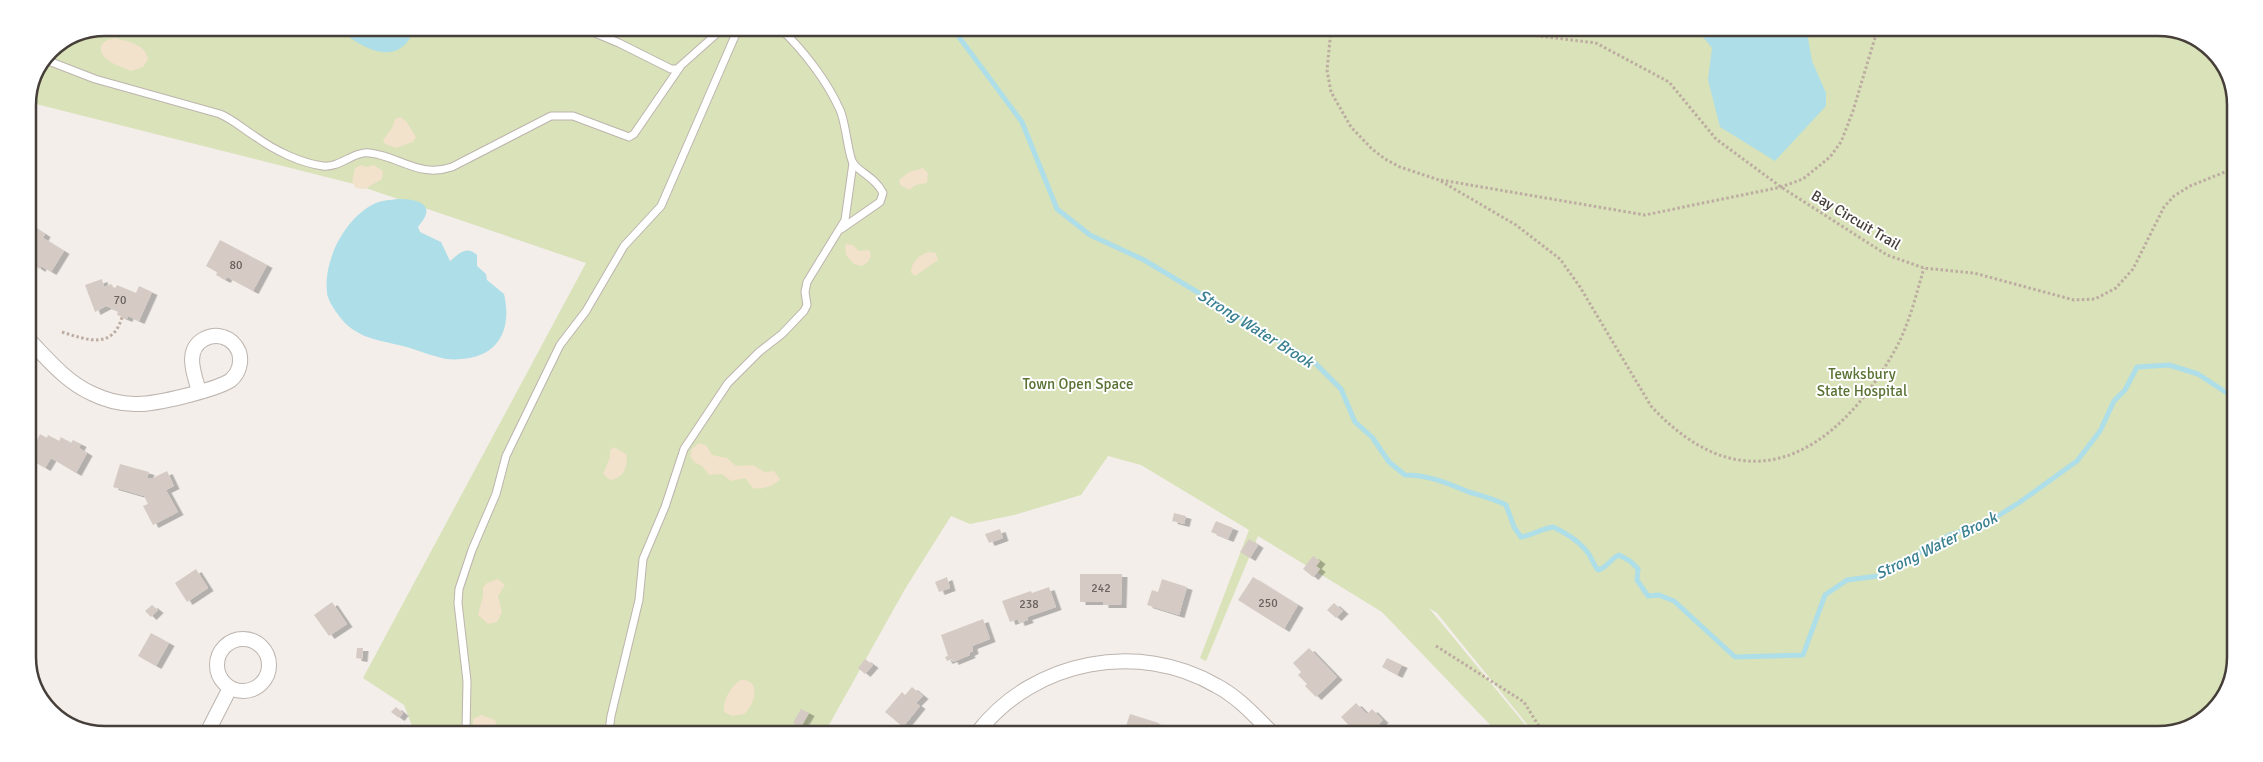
<svg xmlns="http://www.w3.org/2000/svg" width="2263" height="762" font-family="Signika,sans-serif">
<style>
.green{fill:#d9e2b8}
.sand{fill:#f2e1cb}
.water{fill:#aedee8}
.lines{fill:none;stroke-linecap:round;stroke-linejoin:round}
.stream{stroke:#aedee8;stroke-width:5}
.building{fill:#d6cbc4;filter:url(#shadow)}
.lane-casing{stroke:#bdb4ae;stroke-width:9}
.street-casing{stroke:#bdb4ae;stroke-width:16}
.path{stroke:#bdaca1;stroke-width:3;stroke-dasharray:2.5 2.5;stroke-linecap:butt}
.lane{stroke:#fff;stroke-width:7}
.street{stroke:#fff;stroke-width:14}
.labels{text-anchor:middle;stroke-width:4;stroke-linejoin:round;paint-order:stroke}
.number-label{font-size:12px;fill:#6a615c}
.street-label{font-size:15px;fill:#463e39;stroke:#fff}
.park-label{font-size:15px;fill:#597133;stroke:#fff}
.water-label{font-size:16px;font-style:italic;fill:#387f8f;stroke:#fff}
.rim{fill:none;stroke:#463e39;stroke-width:2.5}
</style>
<defs>
<filter id="shadow"><feDropShadow dx="5.5" dy="3" stdDeviation="0" flood-color="#0004"/></filter>
</defs>
<rect width="100%" height="100%" fill="#f3eeea"/>
<!-- green -->
<polygon class="green" points="105,28 2183,32 2219,58 2235,100 2231,682 2205,719 2158,734 1534,733 1437,613 1429,608 1532,733 1498,733 1382,612 1258,536 1206,661 1200,658 1249,530 1141,465 1108,456 1081,495 1014,515 970,524 951,516 905,589 825,732 805,732 813,716 803,732 414,731 404,705 363,678 586,263 354,184 28,102 50,50"/>
<!-- sand -->
<g class="sand">
<path d="M115 38C129 42 145 44 148 59L143 67 131 71C119 66 98 60 101 45L107 40Z"/>
<polygon points="400,117 406,121 416,137 413,142 396,148 385,144 383,140 392,128 395,119"/>
<polygon points="374,165 383,171 382,179 365,189 356,188 352,182 355,168 361,165 367,167"/>
<polygon points="923,168 928,173 927,183 916,185 909,190 900,185 899,180 909,172"/>
<polygon points="847,244 853,245 859,251 869,250 871,256 868,262 862,266 854,264 846,255 845,246"/>
<path d="M928 252 936 253 938 260 915 276 911 273C911 262 919 255 928 252Z"/>
<path d="M699 443 706 445 712 455 727 458 736 466 753 465 765 472 774 471 780 479C775 486 762 490 753 488L745 478 731 481 722 474 709 475 702 466 694 462 690 456 692 449Z"/>
<path d="M614 447 626 454C629 466 623 479 610 480L603 474 610 457V450Z"/>
<polygon points="498,579 505,585 498,596 502,612 497,622 488,624 478,615 483,596 483,587 487,583"/>
<path d="M741 680C762 679 755 705 744 714L732 716 724 712C722 701 731 685 741 680Z"/>
<polygon points="481,715 495,720 499,731 473,731 473,719"/>
</g>
<!-- water -->
<g class="water">
<path d="M338 28H415C399 70 362 49 338 28Z"/>
<polygon points="1698,31 1799,31 1808,38 1812,61 1826,93 1826,106 1775,161 1720,127 1708,80 1712,48"/>
<path d="M398 199C407 199 430 200 426 214 425 218 421 223 418 227L420 232 441 242 450 261C459 254 466 245 477 255V266L486 274 487 280 504 294C514 338 491 363 446 359 434 356 424 353 413 349 389 341 366 342 346 324 340 318 327 301 327 292 323 260 346 216 376 203 383 200 391 200 398 199Z"/>
</g>
<g class="lines">
<!-- stream -->
<g class="stream">
<path d="M953 29 1022 122 1057 209 1090 235 1144 260 1314 362 1341 389 1355 422 1372 437 1389 462 1405 475C1429 475 1447 483 1469 492 1482 496 1494 499 1506 505L1514 527 1521 537C1533 535 1541 529 1553 527 1566 533 1582 543 1590 556 1593 562 1594 565 1598 570 1607 568 1610 559 1619 555L1630 561 1638 569 1637 580 1648 596 1659 595 1674 601 1735 657 1803 655 1825 595 1847 580 1878 576 1950 535 1990 521 2020 502 2077 461 2100 431 2114 401 2125 390 2137 367 2169 365 2198 374 2233 397"/>
<polyline points="2233,506 2231,502 2233,499"/>
</g>
</g>
<!-- building -->
<g class="building">
<polygon points="28,223 45,234 43,238 64,251 51,272 41,266 40,269 28,261"/>
<polygon points="220,240 267,265 253,291 227,277 225,280 216,275 217,272 206,266"/>
<polygon points="102,279 104,287 111,284 115,289 117,285 136,293 139,286 152,292 139,321 128,316 127,319 117,315 118,311 106,306 95,312 85,285"/>
<polygon points="40,434 47,438 48,435 59,441 61,437 71,443 73,440 81,444 79,448 87,453 76,473 51,458 45,468 28,458"/>
<polygon points="120,464 149,472 147,478 151,479 167,471 174,486 166,490 178,512 153,525 143,506 148,504 144,496 113,487"/>
<polygon points="1174,513 1186,516 1184,524 1172,521"/>
<polygon points="1216,521 1233,528 1228,539 1211,532"/>
<polygon points="1000,529 1003,538 989,543 985,534"/>
<polygon points="1249,539 1258,545 1250,558 1240,552"/>
<polygon points="1313,556 1320,561 1316,566 1320,569 1313,577 1303,569"/>
<polygon points="196,569 208,588 187,602 175,583"/>
<polygon points="1080,574 1122,574 1121,605 1103,605 1103,602 1080,602"/>
<polygon points="947,577 950,588 939,592 935,582"/>
<polygon points="1253,577 1298,605 1284,629 1238,600"/>
<polygon points="1162,579 1187,587 1179,615 1147,605 1152,590 1158,592"/>
<polygon points="1049,587 1056,607 1027,617 1028,620 1019,623 1018,619 1010,622 1002,601 1031,591 1032,593"/>
<polygon points="332,602 347,624 329,636 314,615"/>
<polygon points="1334,603 1343,611 1336,618 1327,610"/>
<polygon points="152,605 158,610 151,617 145,611"/>
<polygon points="983,619 990,639 972,646 973,651 969,653 970,655 953,662 952,659 947,661 945,657 948,656 941,635"/>
<polygon points="151,633 169,643 156,666 138,656"/>
<polygon points="357,648 363,648 362,659 356,658"/>
<polygon points="1309,648 1337,677 1316,697 1305,686 1307,684 1298,675 1301,672 1293,663"/>
<polygon points="1387,658 1402,665 1397,675 1382,667"/>
<polygon points="865,659 873,665 865,674 858,668"/>
<polygon points="912,687 923,696 916,703 920,706 903,727 885,712 902,692 905,695"/>
<polygon points="1356,703 1367,714 1372,709 1383,720 1379,724 1387,733 1353,733 1355,732 1341,717"/>
<polygon points="396,707 403,713 399,718 391,712"/>
<polygon points="801,709 809,713 801,727 793,723"/>
<polygon points="1130,714 1159,723 1159,726 1178,733 1124,732"/>
</g>
<g class="lines">
<defs>
<g id="lane">
<polyline points="583,28 619,43 671,69 677,69 722,29"/>
<path d="M781 29C804 51 827 81 840 110 846 123 848 155 853 163 860 173 875 177 883 193L880 202 841 229"/>
<path d="M46 60 95 79 220 114C234 120 243 129 256 137 274 150 300 163 323 166 340 168 353 151 370 153 401 157 419 178 452 167L551 116H573L629 137 634 134 680 67"/>
<polyline points="466,731 467,681 458,603 459,589 472,550 496,494 506,456 560,345 586,311 624,246 661,206 738,29"/>
<polyline points="609,731 611,716 639,600 643,559 665,507 684,449 728,383 759,352 782,334 804,311 807,305 805,292 807,282 845,220 853,163"/>
</g>
<g id="street">
<path d="M28 339C47 358 65 381 91 393 105 400 120 404 135 404 154 405 216 390 231 380 239 373 242 362 239 352 236 345 230 339 223 337 217 335 210 336 204 339 184 350 194 374 199 391"/>
<circle cx="243" cy="665" r="26"/>
<polyline points="208,731 230,688"/>
<path d="M978 732C1034 660 1138 640 1217 686 1238 697 1255 716 1272 733"/>
</g>
</defs>
<!-- lane casing -->
<use href="#lane" class="lane-casing"/>
<!-- street casing -->
<use href="#street" class="street-casing"/>
<!-- path -->
<g class="path">
<path d="M1331 30 1327 70 1331 92 1351 127 1372 149 1385 159 1400 167 1439 180 1516 225 1560 259 1580 287 1651 406C1746 509 1836 455 1895 350 1909 325 1916 295 1924 268"/>
<polyline points="1517,30 1523,34 1596,43 1669,82 1716,139 1781,187 1887,255 1924,268 1974,273 2074,300 2095,299 2116,288 2133,269 2164,207 2174,196 2190,186 2235,168"/>
<polyline points="1441,180 1645,215 1781,187 1803,179 1830,157 1841,142 1853,111 1877,31"/>
<path d="M62 332C87 340 113 350 122 317"/>
<polyline points="1436,646 1524,702 1543,733"/>
</g>
<!-- lane -->
<use href="#lane" class="lane"/>
<!-- street -->
<use href="#street" class="street"/>
</g>
<g class="labels">
<!-- number labels -->
<g class="number-label">
<text x="236" y="269">80</text>
<text x="120" y="304">70</text>
<text x="1101" y="592">242</text>
<text x="1268" y="607">250</text>
<text x="1029" y="608">238</text>
</g>
<!-- street labels -->
<g class="street-label">
<text transform="translate(1856 220) rotate(31)" y="5">Bay Circuit Trail</text>
</g>
<!-- park labels -->
<g class="park-label">
<text x="1862" y="379">Tewksbury<tspan x="1862" dy="17">State Hospital</tspan></text>
<text x="1078" y="389">Town Open Space</text>
</g>
<!-- water labels -->
<g class="water-label">
<text transform="translate(1256 328) rotate(32)" y="6">Strong Water Brook</text>
<text transform="translate(1936 545) rotate(-26)" y="6">Strong Water Brook</text>
</g>
</g>
<!-- crop -->
<path d="M0 0H2263V762H0ZM105 36H2158A69 69 0 0 1 2227 105V657A69 69 0 0 1 2158 726H105A69 69 0 0 1 36 657V105A69 69 0 0 1 105 36Z" fill="#fff" fill-rule="evenodd"/>
<path class="rim" d="M105 36H2158A69 69 0 0 1 2227 105V657A69 69 0 0 1 2158 726H105A69 69 0 0 1 36 657V105A69 69 0 0 1 105 36Z"/>
</svg>
